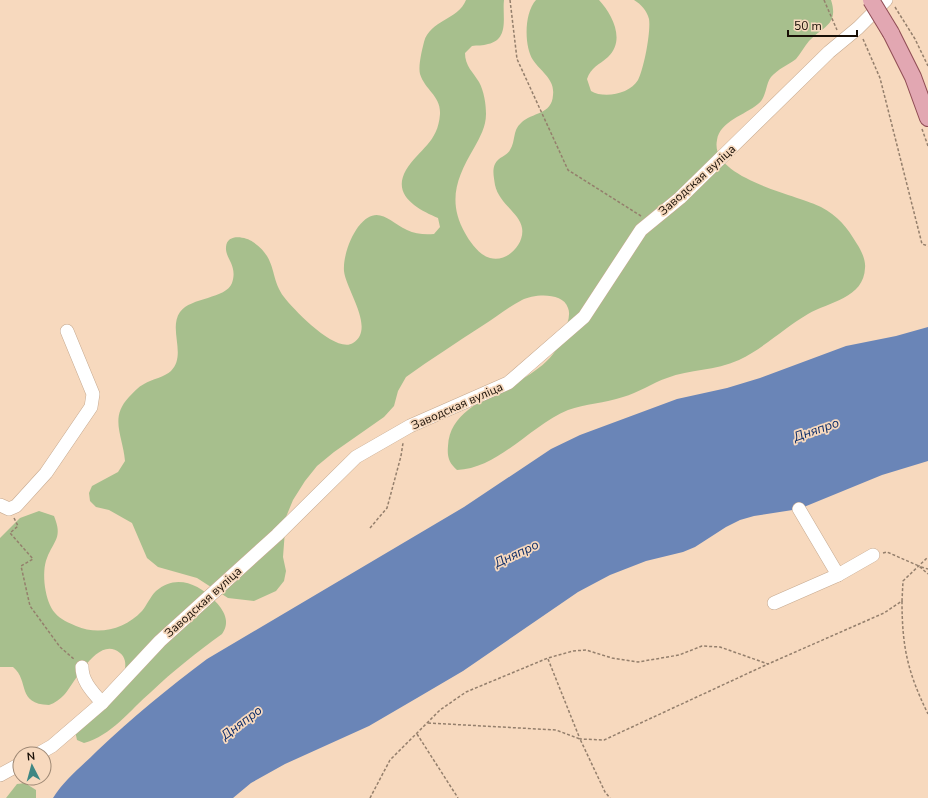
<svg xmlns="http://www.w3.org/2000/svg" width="928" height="798" font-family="'Nunito Sans',sans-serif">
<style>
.green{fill:#a7bf8d}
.water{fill:#6a85b7}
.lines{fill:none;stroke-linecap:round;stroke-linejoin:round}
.minor-casing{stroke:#c6a98f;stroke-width:14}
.major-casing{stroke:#8f4c54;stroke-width:18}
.path{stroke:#947f6c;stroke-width:1.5;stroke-dasharray:3 2;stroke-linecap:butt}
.minor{stroke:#fff;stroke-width:13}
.major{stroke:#e2a7b2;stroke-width:16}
.major-bridge-casing{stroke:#8f4c54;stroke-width:18;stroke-linecap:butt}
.major-bridge{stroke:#e2a7b2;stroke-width:16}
.labels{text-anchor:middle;stroke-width:3.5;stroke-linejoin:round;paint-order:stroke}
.street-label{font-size:12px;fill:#190f06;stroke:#f7d9be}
.water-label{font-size:13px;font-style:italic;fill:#0d2d69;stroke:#f7d9be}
</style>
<rect width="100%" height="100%" fill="#f7d9be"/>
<!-- green -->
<g class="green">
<path d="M466 0H504C502 16 510 39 488 44 483 46 477 45 472 46L465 53C465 66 473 72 479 82 484 91 486 104 486 114 486 127 480 137 474 148 457 177 447 201 465 233 470 242 479 255 490 258 507 263 525 244 522 228 520 213 499 204 495 185 494 178 492 170 495 164 498 157 507 156 510 150 516 141 512 131 521 123 532 112 552 115 553 95 555 79 541 72 533 60 524 46 524 13 536 0H599C612 14 626 40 608 57 599 65 591 67 587 79L591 91C604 99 630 94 638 80 644 69 651 31 649 19 647 11 641 4 634 0H831C839 25 823 26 809 41 804 47 801 53 796 59 788 65 778 69 771 77 765 85 767 97 758 104 745 115 720 121 717 140 709 179 799 195 821 207 838 216 847 227 857 244 861 250 866 260 865 268 864 298 829 302 808 314 784 328 764 348 739 360 715 371 690 369 667 378 652 383 638 393 623 397 605 403 585 404 568 410 531 425 498 469 457 470 449 463 447 457 448 446 451 388 547 394 565 331 567 324 571 315 568 308 563 292 534 294 522 300 508 307 495 318 482 326 456 343 431 359 406 377L398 391 394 406 384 417 334 452 317 466 305 481 293 500 286 517 283 557 286 571 284 581 276 591 254 601 228 598 197 578 158 567 147 558 132 523 109 510 96 507 90 501 89 493 92 486 118 472 125 461C123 436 109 418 129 397 134 392 138 387 144 384 152 379 165 377 171 371 187 355 168 329 180 312 191 297 226 299 232 283 238 265 225 259 226 247 227 233 246 237 253 242 278 259 269 277 284 297 294 310 336 354 353 343 376 329 346 290 344 271 343 257 350 238 358 227 377 203 388 221 407 230 415 234 425 235 434 234L440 227 438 218C419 210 391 196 406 170 419 149 438 143 440 114 441 96 425 90 420 74 418 66 422 50 424 42 430 20 458 20 466 0Z"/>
<path d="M39 511 54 516C63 538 54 540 47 558 41 572 45 602 55 613 60 619 69 623 76 626 99 636 125 629 142 611 147 605 150 597 156 591 175 574 198 583 214 600 224 610 231 622 222 634 197 652 173 671 151 692 130 710 111 736 84 743L77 740 75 731 125 669C126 663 125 657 120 653 98 634 75 683 64 695 60 699 55 703 49 705 16 704 30 681 13 667H0V538L20 518Z"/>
<polygon points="25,783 36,790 36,798 6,798 17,784"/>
</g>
<!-- water -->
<path class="water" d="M928 327V461L882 475 799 509 754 516 740 520 726 527 695 547 683 552 646 561 610 575 578 592 463 671 417 698 369 726 285 764 251 783 233 798H53C65 779 81 767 97 751 132 718 168 688 207 659L464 507 551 449 580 435 677 399 727 388 760 378 846 346 896 336Z"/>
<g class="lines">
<defs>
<g id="minor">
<polyline points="0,505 9,509 16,506 46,473 91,407 93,394 67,331"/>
<polyline points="799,509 838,575"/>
<polyline points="774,603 838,575 873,555"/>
<path d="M82 667C82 682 93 692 102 703"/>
<polyline points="38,754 52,746 102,703 160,641 277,535 356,457 410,426 508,383 584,317 641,230 680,198 829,52 858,28 886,0"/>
<polyline points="0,775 20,764"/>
</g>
<polyline id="major" points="891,33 913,77 928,118"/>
</defs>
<!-- minor casing -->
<use href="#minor" class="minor-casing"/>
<!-- major casing -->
<use href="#major" class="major-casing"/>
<!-- path -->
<g class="path">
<polyline points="510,0 517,59 568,170 641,216"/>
<polyline points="824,0 837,30"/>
<polyline points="895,7 915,39 928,66"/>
<polyline points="863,39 880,78 922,244 928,246"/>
<polyline points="922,129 928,146"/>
<polyline points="14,518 18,526 10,533 33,559 21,566 30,606 60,647 75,660"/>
<polyline points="370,528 387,508 401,456 403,443"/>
<polyline points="883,553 887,552 919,566 928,574"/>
<polyline points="921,567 928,569"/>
<path d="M902 601C902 648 908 673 928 714"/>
<polyline points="548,659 580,739 604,740 768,664"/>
<polyline points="428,723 556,730 580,739 605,792 610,798"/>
<polyline points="417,734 458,798"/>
<polyline points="370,798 390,760 440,710 466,692 548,658 573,651 586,650 612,658 638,662 679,655 702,646 720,647 768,664 884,613 902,601 903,581 928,557"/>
</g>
<!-- minor -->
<use href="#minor" class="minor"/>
<!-- major -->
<use href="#major" class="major"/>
<defs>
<polyline id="major-bridge" points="871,0 891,33"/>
</defs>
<!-- major-bridge casing -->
<use href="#major-bridge" class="major-bridge-casing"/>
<!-- major-bridge -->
<use href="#major-bridge" class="major-bridge"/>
</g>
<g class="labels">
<!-- street labels -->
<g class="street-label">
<text transform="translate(697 180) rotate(-42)" y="4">Заводская вуліца</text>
<text transform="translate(457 406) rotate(-24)" y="4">Заводская вуліца</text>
<text transform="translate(203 602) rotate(-42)" y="4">Заводская вуліца</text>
</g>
<!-- water labels -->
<g class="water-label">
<text transform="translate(816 429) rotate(-19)" y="5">Дняпро</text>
<text transform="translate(516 553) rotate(-25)" y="5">Дняпро</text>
<text transform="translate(241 722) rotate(-37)" y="5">Дняпро</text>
</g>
</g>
<!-- north arrow -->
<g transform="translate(32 766) rotate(354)"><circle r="19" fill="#f7d9be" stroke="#9e8874"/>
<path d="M0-3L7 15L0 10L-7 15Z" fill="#3f8783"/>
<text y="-6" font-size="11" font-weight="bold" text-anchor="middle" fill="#190f06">N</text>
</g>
<!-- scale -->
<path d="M788 30v6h69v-6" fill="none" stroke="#190f06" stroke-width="2"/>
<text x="794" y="30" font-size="12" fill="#190f06" stroke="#f7d9be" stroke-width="3" paint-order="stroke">50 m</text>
</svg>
